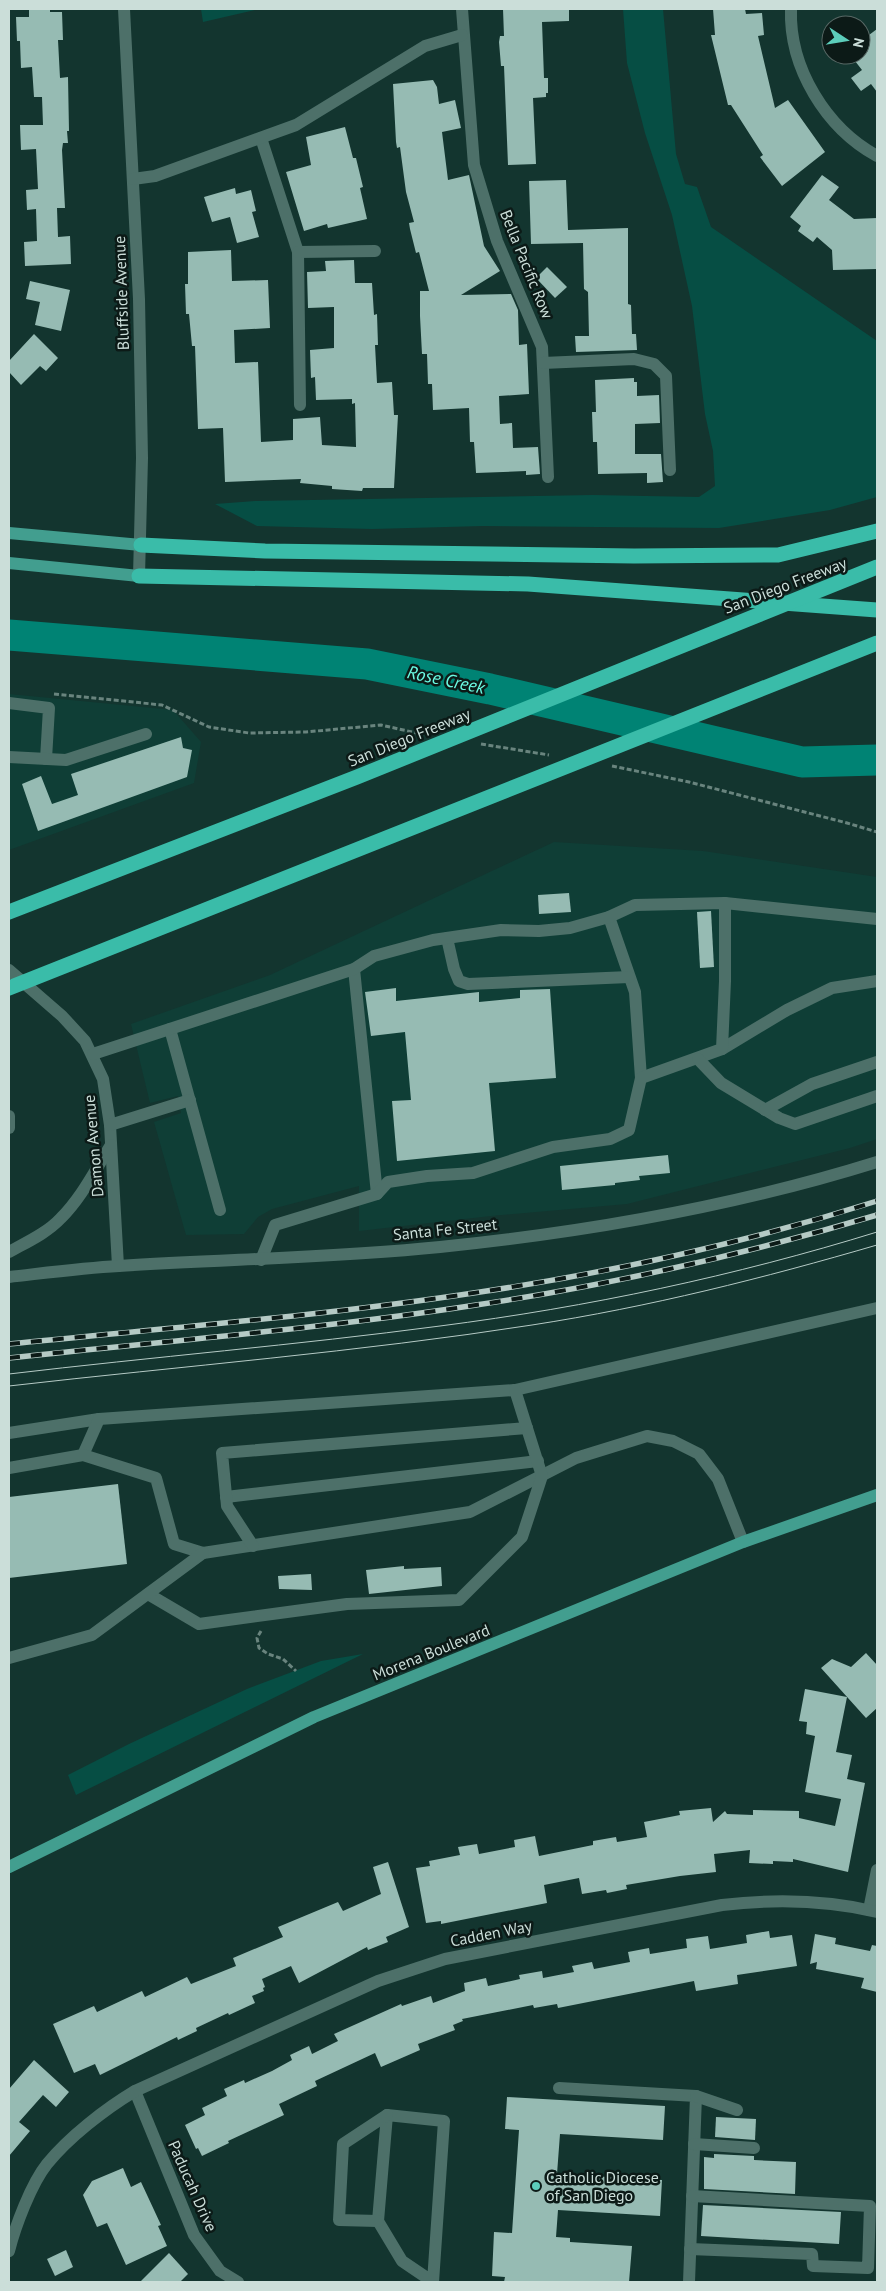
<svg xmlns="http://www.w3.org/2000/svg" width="886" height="2291" font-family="'PT Sans',sans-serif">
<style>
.built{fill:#0f3e36}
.green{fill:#064e44}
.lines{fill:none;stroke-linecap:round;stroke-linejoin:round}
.river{stroke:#008374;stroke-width:31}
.building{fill:#96bbb3}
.path{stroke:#69847e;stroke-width:3;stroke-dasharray:5 2.5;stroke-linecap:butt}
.minor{stroke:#4d7069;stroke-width:12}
.major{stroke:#429e8f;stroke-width:12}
.highway{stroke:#3abca9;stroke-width:15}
.tram{stroke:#b5cac5;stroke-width:1}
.rail-casing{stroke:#b5cac5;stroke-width:5.5}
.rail{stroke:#0c1a17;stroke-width:4;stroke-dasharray:11;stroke-linecap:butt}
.poi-dot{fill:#5ccebb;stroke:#0c1a17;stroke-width:2}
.labels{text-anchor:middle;stroke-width:5;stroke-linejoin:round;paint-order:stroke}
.street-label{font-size:16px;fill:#cbded9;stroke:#0c1a17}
.poi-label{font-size:16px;fill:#cbded9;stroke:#0c1a17;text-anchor:start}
.water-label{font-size:18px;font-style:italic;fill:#6bfae3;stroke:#0c1a17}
</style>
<rect width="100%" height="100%" fill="#13352f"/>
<!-- built -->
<g class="built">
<polygon points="9,694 173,710 201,742 194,783 9,850"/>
<polygon points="554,842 703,851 877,877 877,1139 850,1148 627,1204 491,1216 359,1231 359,1186 272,1209 258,1217 244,1234 186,1235 154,1122 181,1113 178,1096 150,1103 131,1024 270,975"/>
</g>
<!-- green -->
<g class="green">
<polygon points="201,9 259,9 203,22"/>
<polygon points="623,9 663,9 676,154 685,184 697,187 711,227 877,341 877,497 830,510 719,528 483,526 372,529 257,526 215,504 255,501 593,495 699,497 715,486 713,451 705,414 692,306 672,215 645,133 627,63"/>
<polygon points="363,1654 76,1795 68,1775 129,1744 247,1689 321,1661"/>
</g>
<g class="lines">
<!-- river -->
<polyline class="river" points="9,635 367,664 490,689 802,762 877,760"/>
</g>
<!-- building -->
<g class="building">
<polygon points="29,9 50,9 50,12 62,12 63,40 58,40 60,78 68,77 69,131 67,131 68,143 63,143 62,150 65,208 57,208 58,237 70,236 71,264 25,266 24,242 37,241 36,209 27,210 26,190 38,189 36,149 21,150 20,125 43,125 42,97 34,97 32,67 21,68 20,41 17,41 16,17 29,17"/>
<polygon points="503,9 569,9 569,21 542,22 544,78 548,78 548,93 546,93 546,97 533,98 536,164 508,165 504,66 501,66 499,42 500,36 504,36"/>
<polygon points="713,9 745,9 746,14 762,13 764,35 758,36 775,108 788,100 825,152 782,186 760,157 763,155 731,105 728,105 711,35 715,35"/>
<polygon points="877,29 877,92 871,84 861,91 851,78 862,70 855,61 868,51 861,41"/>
<polygon points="433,80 437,87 439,104 455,100 461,128 442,132 448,180 469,175 484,246 500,271 461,295 511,294 518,310 519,345 527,344 529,394 499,396 500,424 512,423 513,448 538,447 540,474 526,475 526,471 476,473 474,442 470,442 469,408 433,410 432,384 428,384 427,354 422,354 420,316 420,291 429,291 419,252 416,253 410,229 409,223 414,222 406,192 400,147 397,148 396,142 393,84"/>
<polygon points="345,127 353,158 356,158 363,187 360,188 367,219 328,228 327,224 304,231 286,172 311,165 306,137"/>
<polygon points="822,175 839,187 829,200 854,219 877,218 877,269 833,270 832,250 817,237 813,242 798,231 801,226 790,217"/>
<polygon points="566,180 568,230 628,228 628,304 631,305 632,334 636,334 637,350 576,352 575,336 589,336 588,292 584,289 583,243 531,244 529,181"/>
<polygon points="235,188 236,194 251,190 256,211 252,212 259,237 237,243 230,217 212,222 204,197"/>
<polygon points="231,250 232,281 268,280 270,328 234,330 235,363 258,362 261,442 293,440 293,419 320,417 322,445 356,447 355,403 352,404 352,399 316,400 315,377 311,378 310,350 334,348 334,307 308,308 307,272 326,271 325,261 354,260 355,283 372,283 374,315 377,314 378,345 375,345 377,383 392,382 394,415 398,415 394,488 363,488 362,491 332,489 332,486 300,483 301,479 225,482 223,428 198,429 195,346 192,346 189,314 186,314 185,284 188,284 188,252"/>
<polygon points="547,267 567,287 555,298 536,278"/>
<polygon points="30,281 70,290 61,331 35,325 40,302 26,299"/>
<polygon points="34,334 58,358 46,371 40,366 21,385 9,372 9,361"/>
<polygon points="634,378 634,382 637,382 637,396 659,395 660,423 635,424 635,454 661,454 663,482 647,483 647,473 598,474 597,442 593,442 592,412 596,412 595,380"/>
<polygon points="181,737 183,748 192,750 187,777 38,831 22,784 41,776 52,804 78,795 71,774"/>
<polygon points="569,893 571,912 539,914 538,895"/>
<polygon points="711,911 714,967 700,968 697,912"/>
<polygon points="396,988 396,1001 479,992 479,1002 520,998 520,990 550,989 556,1078 489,1083 495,1151 397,1161 392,1101 411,1100 405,1032 371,1036 365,992"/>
<polygon points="668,1155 670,1173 639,1176 640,1180 615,1183 615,1185 562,1190 560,1166"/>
<polygon points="118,1484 127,1564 9,1578 9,1497"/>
<polygon points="404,1566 404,1569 441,1567 442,1586 369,1594 366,1570"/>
<polygon points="311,1574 312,1590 279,1589 278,1576"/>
<polygon points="866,1653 877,1665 877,1708 866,1718 821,1668 832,1659 851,1667"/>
<polygon points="805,1689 847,1697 836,1752 852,1755 847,1779 865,1783 848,1872 793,1859 793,1862 773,1861 773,1864 749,1863 750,1850 714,1854 716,1872 680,1876 626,1885 627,1889 607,1893 606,1890 582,1894 579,1878 544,1885 547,1903 441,1924 441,1921 426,1923 416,1868 430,1866 429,1861 460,1855 458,1847 477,1844 479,1854 515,1847 514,1840 535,1836 539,1856 593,1845 593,1841 616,1837 617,1842 647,1837 644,1822 680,1815 679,1811 711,1808 713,1822 725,1811 727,1814 753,1815 753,1810 799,1811 799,1818 835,1826 841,1799 805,1792 815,1736 806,1734 807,1722 799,1721"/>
<polygon points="388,1862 409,1927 386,1937 388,1942 368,1950 367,1947 299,1983 291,1966 262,1979 265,1987 263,1988 264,1991 252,1996 255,2003 229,2015 228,2013 196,2028 197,2031 178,2040 177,2037 100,2075 95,2064 74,2073 53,2024 94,2006 97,2012 142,1991 145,1997 187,1977 191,1984 236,1966 233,1958 283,1937 278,1927 338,1902 343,1911 381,1894 373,1867"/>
<polygon points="769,1931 770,1938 792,1935 797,1966 737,1975 738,1984 696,1991 694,1981 558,2008 557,2004 534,2008 533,2005 462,2019 463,2021 453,2025 455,2030 418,2044 420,2050 381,2067 375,2053 315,2081 317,2086 279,2104 284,2115 228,2141 229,2143 202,2156 198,2148 196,2149 185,2125 205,2115 202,2108 227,2096 224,2089 244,2080 245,2083 272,2071 292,2060 290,2055 309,2046 312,2054 338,2041 334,2034 401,2004 402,2006 431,1996 433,2003 465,1991 464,1983 486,1978 488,1986 520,1979 519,1975 542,1971 543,1978 574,1972 572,1966 592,1962 594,1969 630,1962 628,1952 649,1948 650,1954 687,1948 686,1939 708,1936 710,1949 747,1943 746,1935"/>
<polygon points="815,1934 836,1938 835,1944 870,1951 872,1945 877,1946 877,1992 861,1988 864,1978 816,1969 817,1962 810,1964"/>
<polygon points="34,2060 69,2092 56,2107 43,2095 19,2122 30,2131 9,2156 9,2089"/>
<polygon points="507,2097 665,2106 663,2140 560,2134 557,2174 662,2180 660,2216 558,2210 556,2237 570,2238 570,2242 632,2246 629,2282 504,2282 505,2277 492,2276 494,2232 512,2233 519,2130 505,2129"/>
<polygon points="716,2117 756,2119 755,2140 715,2137"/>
<polygon points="714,2154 754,2156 754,2160 796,2162 795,2194 704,2189 704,2157 714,2158"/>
<polygon points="123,2168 131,2187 141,2182 161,2225 158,2226 167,2246 126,2265 107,2223 97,2227 83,2195 92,2181"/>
<polygon points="703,2205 841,2212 839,2244 701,2236"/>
<polygon points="66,2250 73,2267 55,2276 47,2259"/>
<polygon points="169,2253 188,2274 180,2282 140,2282"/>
</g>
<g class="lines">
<!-- path -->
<g class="path">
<polyline points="54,694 162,705 209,727 249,733 306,732 381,725 421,734"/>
<polyline points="481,744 549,755"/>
<polyline points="612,766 689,782 847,823 877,832"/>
<polyline points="261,1631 257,1638 259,1648 268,1654 283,1659 296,1671"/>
</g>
<!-- minor -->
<g class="minor">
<polyline points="124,9 139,299 142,458 139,576"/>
<polyline points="462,9 474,165 497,241 542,347 548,477"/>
<path d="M791 9C789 68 826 128 877 156"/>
<polyline points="261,138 298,252 300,405"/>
<polyline points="133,179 155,176 296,125 425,46 462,35"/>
<polyline points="298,252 375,251"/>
<polyline points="543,363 634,359 654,364 666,376 670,470"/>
<polyline points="9,703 49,708 46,759"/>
<polyline points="9,757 66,760 146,734"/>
<polyline points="725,903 877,919"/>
<polyline points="609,917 635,992 641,1078"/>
<polyline points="447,938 454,969 459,981 468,984 629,977"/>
<polyline points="354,969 377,1194"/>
<polyline points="9,970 62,1016 85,1041 103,1079 110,1125 118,1266"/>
<polyline points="170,1029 220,1210"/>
<polyline points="722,1049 787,1010 832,988 877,981"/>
<polyline points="93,1054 354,969 374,956 433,940 501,930 539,931 570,928 609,917 635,905 725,903 725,981 722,1049 641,1078 629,1130 610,1139 553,1147 473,1173 427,1176 388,1182 377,1194 275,1225 261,1260"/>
<polyline points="698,1059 721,1083 779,1118 795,1124 877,1096"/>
<polyline points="765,1110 812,1084 877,1062"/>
<polyline points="9,1116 9,1128"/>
<polyline points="110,1125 190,1100"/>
<path d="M9 1252C27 1242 47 1233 61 1218 82 1197 95 1170 111 1145"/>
<path d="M9 1277C45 1273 82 1268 119 1266 226 1259 333 1258 440 1247 588 1232 736 1206 877 1162"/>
<polyline points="9,1433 99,1419"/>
<polyline points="83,1455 99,1419 515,1390 877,1308"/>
<polyline points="9,1468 83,1455 156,1478 174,1544 203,1553 470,1512 576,1458 647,1436 673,1441 699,1454 718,1479 743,1542"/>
<polyline points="226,1497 538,1461"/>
<polyline points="253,1546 227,1506 222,1453 527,1428"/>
<polyline points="148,1594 199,1624 347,1604 459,1600 522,1537 542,1476 515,1390"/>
<polyline points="9,1658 92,1635 203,1553"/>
<polyline points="869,1910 877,1870"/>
<polyline points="559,2088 696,2096 689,2282"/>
<polyline points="135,2091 194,2235 220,2271 238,2282"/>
<polyline points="696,2096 737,2110"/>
<polygon points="387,2115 444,2121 433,2282 402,2261 378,2221"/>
<polyline points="694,2144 754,2148"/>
<polyline points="378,2221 339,2220 343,2144 387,2115"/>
<polyline points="690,2249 812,2254 813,2266 868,2268 870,2206 692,2196"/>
<path d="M9 2251C15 2227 31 2184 47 2164 69 2137 105 2109 135 2091L378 1981 445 1959 722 1905C773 1899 827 1900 877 1912"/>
</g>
<!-- major -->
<g class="major">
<polyline points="9,533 141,545"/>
<polyline points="9,563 139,576"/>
<polyline points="9,1867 314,1717 743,1542 877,1495"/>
</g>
<!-- highway -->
<g class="highway">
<polyline points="141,545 265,551 634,556 778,555 877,531"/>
<polyline points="139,576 528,584 877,610"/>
<polyline points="9,912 357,777 877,567"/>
<polyline points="9,988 877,643"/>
</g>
<!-- tram -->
<g class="tram">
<path d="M9 1374C152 1357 297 1345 440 1326 588 1307 735 1276 877 1232"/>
<path d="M9 1386C183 1366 359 1352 532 1325 649 1307 764 1278 877 1245"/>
</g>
<defs>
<g id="rail">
<path d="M9 1344C166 1328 324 1316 480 1292 614 1272 748 1242 877 1201"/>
<path d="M9 1358C164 1341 321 1329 476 1305 611 1285 746 1254 877 1215"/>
</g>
</defs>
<!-- rail casing -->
<use href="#rail" class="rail-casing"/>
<!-- rail -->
<use href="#rail" class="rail"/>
</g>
<!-- markers -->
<circle class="poi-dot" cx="536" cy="2186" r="5"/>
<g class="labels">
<!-- street labels -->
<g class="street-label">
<text transform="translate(527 264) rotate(68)" y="6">Bella Pacific Row</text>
<text transform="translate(121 293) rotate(-92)" y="6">Bluffside Avenue</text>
<text transform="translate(785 585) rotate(-21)" y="6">San Diego Freeway</text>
<text transform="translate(409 737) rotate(-22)" y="6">San Diego Freeway</text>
<text transform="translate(93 1146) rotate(-95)" y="6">Damon Avenue</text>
<text transform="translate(445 1229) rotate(-6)" y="6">Santa Fe Street</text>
<text transform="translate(431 1652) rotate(-22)" y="6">Morena Boulevard</text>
<text transform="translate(491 1933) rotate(-11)" y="6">Cadden Way</text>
<text transform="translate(193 2186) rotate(66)" y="6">Paducah Drive</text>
</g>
<!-- poi labels -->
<g class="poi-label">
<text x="546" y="2183">Catholic Diocese<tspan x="546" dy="18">of San Diego</tspan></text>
</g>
<!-- water labels -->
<g class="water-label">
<text transform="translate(446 680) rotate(12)" y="6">Rose Creek</text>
</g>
</g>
<!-- border -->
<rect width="886" height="2291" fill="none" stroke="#cbded9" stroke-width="20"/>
<!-- north arrow -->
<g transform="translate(846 40) rotate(102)"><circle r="24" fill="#0c1a17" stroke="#586865"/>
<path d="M0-4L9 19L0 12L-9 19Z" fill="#5ccebb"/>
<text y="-8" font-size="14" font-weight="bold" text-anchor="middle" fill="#cbded9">N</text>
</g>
</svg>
